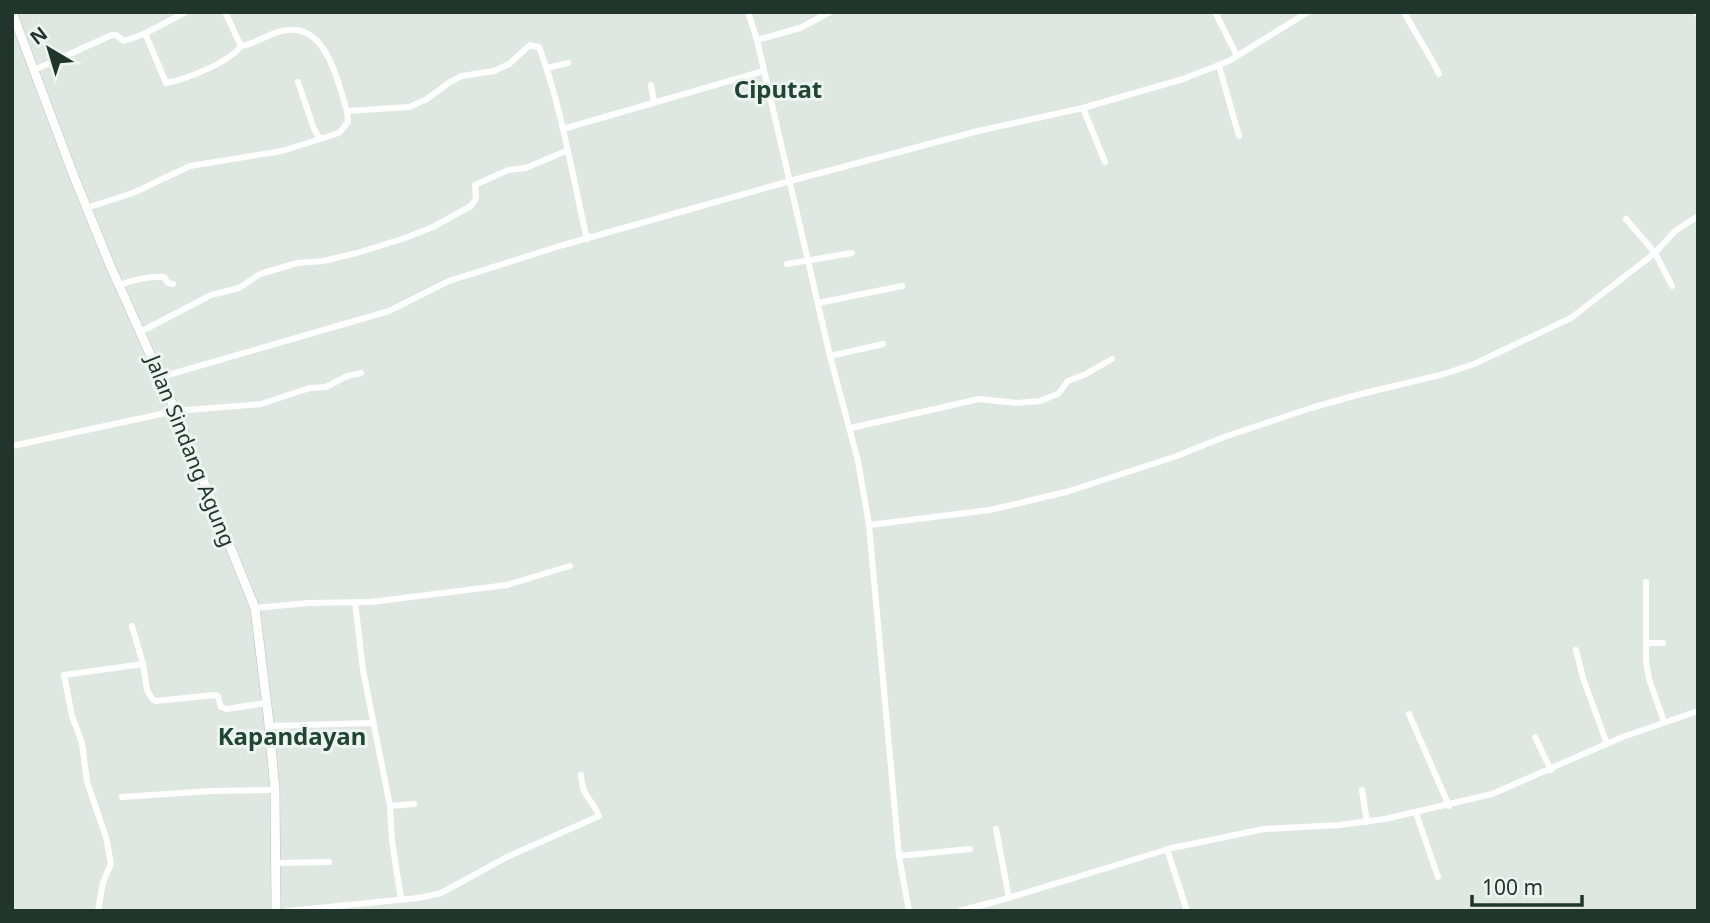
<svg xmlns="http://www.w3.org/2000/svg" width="1710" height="923" font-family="'Noto Sans',sans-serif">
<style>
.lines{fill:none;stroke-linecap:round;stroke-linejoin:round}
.secondary-casing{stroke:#b3c6ba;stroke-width:10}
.minor{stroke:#fff;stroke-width:6}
.secondary{stroke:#fff;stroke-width:9}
.labels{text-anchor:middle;stroke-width:6;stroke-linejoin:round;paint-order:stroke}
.street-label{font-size:21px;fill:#21362b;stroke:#eef5f0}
.quarter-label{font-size:24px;font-weight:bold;fill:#204533;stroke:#eef5f0}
</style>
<rect width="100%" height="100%" fill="#dee8e1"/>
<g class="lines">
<defs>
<polyline id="secondary" points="12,12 73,174 110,265 172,403 255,608 268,714 275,790 276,911"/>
</defs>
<!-- secondary casing -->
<use href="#secondary" class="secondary-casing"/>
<!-- minor -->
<g class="minor">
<path d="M225 12 241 46C255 44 268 34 282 31 326 20 337 80 347 111L409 107 427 99 450 82 462 76 494 71 509 64 530 45 539 47C562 108 572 175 587 239"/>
<polyline points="748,12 757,40 830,356 858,461 869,525 899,856 909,911"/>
<polyline points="1215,12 1237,56"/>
<path d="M1404 12C1415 33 1429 53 1439 74"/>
<polyline points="1696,12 1698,15"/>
<path d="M145 33 166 83C187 79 228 63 241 46"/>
<polyline points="757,40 800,28 830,12"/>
<polyline points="1219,66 1239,136"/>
<polyline points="547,68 568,63"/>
<polyline points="34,70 112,35 116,35 124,41 144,34 186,12"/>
<polyline points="298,82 314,129 320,139"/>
<polyline points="651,85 654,102"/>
<polyline points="1083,108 1105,162"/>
<polyline points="563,129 764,71"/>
<polyline points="86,208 133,193 190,166 282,151 333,135 340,132 348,122 347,111"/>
<polyline points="1626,219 1655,253 1672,286"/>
<polyline points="787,264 852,253"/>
<path d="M119 285C134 280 149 276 164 277L168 283 173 284"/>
<polyline points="818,303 902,286"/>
<polyline points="140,332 211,295 239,288 260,274 297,263 323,261 357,253 405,238 433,227 471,206 476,198 475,185 508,170 526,168 568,150"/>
<polyline points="830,356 883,344"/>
<polyline points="161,377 389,311 449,281 563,245 790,181 978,131 1083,108 1183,79 1229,61 1308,12"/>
<polyline points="851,428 979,399 1017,403 1040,401 1058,394 1068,381 1084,375 1112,359"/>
<polyline points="12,446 175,411 261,404 310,388 326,387 347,376 361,373"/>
<polyline points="869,525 990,510 1066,492 1174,457 1224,437 1311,408 1357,395 1444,374 1474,364 1571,318 1655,253 1675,231 1698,216"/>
<polyline points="1646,582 1646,661 1649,679 1664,722"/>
<polyline points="355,602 363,670 390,806 392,841 401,899"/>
<polyline points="255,608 308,603 371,602 507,585 570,566"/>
<polyline points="132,626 143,664"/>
<polyline points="1646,643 1663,643"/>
<polyline points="1576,650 1583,678 1607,744"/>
<polyline points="1409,714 1449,806"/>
<polyline points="269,726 373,723"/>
<polyline points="1535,737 1551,770"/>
<polyline points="1362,790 1367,822"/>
<polyline points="122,797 211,791 275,790"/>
<polyline points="390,806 414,804"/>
<polyline points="1416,813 1438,877"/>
<polyline points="996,829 1009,898"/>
<polyline points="1167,849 1187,911"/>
<polyline points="899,856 970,849"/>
<polyline points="276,863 329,862"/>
<polyline points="98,911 103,882 111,864 106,837 87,782 82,743 72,716 64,675 143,664 147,690 153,700 156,701 214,695 218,696 221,707 226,709 267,703"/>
<path d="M288 911 418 898 441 893 509 856 599 816C591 796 583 800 581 775"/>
<polyline points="959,911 998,901 1172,848 1264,829 1339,825 1385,819 1492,794 1620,738 1698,711"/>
</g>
<!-- secondary -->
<use href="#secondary" class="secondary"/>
</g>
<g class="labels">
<!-- street labels -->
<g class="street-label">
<text transform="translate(190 451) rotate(68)" y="7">Jalan Sindang Agung</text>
</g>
<!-- quarter labels -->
<g class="quarter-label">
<text x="778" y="98">Ciputat</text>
<text x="292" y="745">Kapandayan</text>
</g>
</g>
<!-- border -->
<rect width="1710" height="923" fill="none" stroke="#21362b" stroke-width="28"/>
<!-- north arrow -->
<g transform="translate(49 49) rotate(322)" stroke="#eef5f0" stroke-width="5" paint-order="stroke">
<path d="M0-5L12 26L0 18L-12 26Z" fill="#21362b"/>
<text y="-10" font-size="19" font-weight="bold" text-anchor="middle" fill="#21362b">N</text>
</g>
<!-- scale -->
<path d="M1472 895v10h110v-10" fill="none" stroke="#21362b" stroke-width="3.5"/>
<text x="1482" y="895" font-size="21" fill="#21362b" stroke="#eef5f0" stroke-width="5" paint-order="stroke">100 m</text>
</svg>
